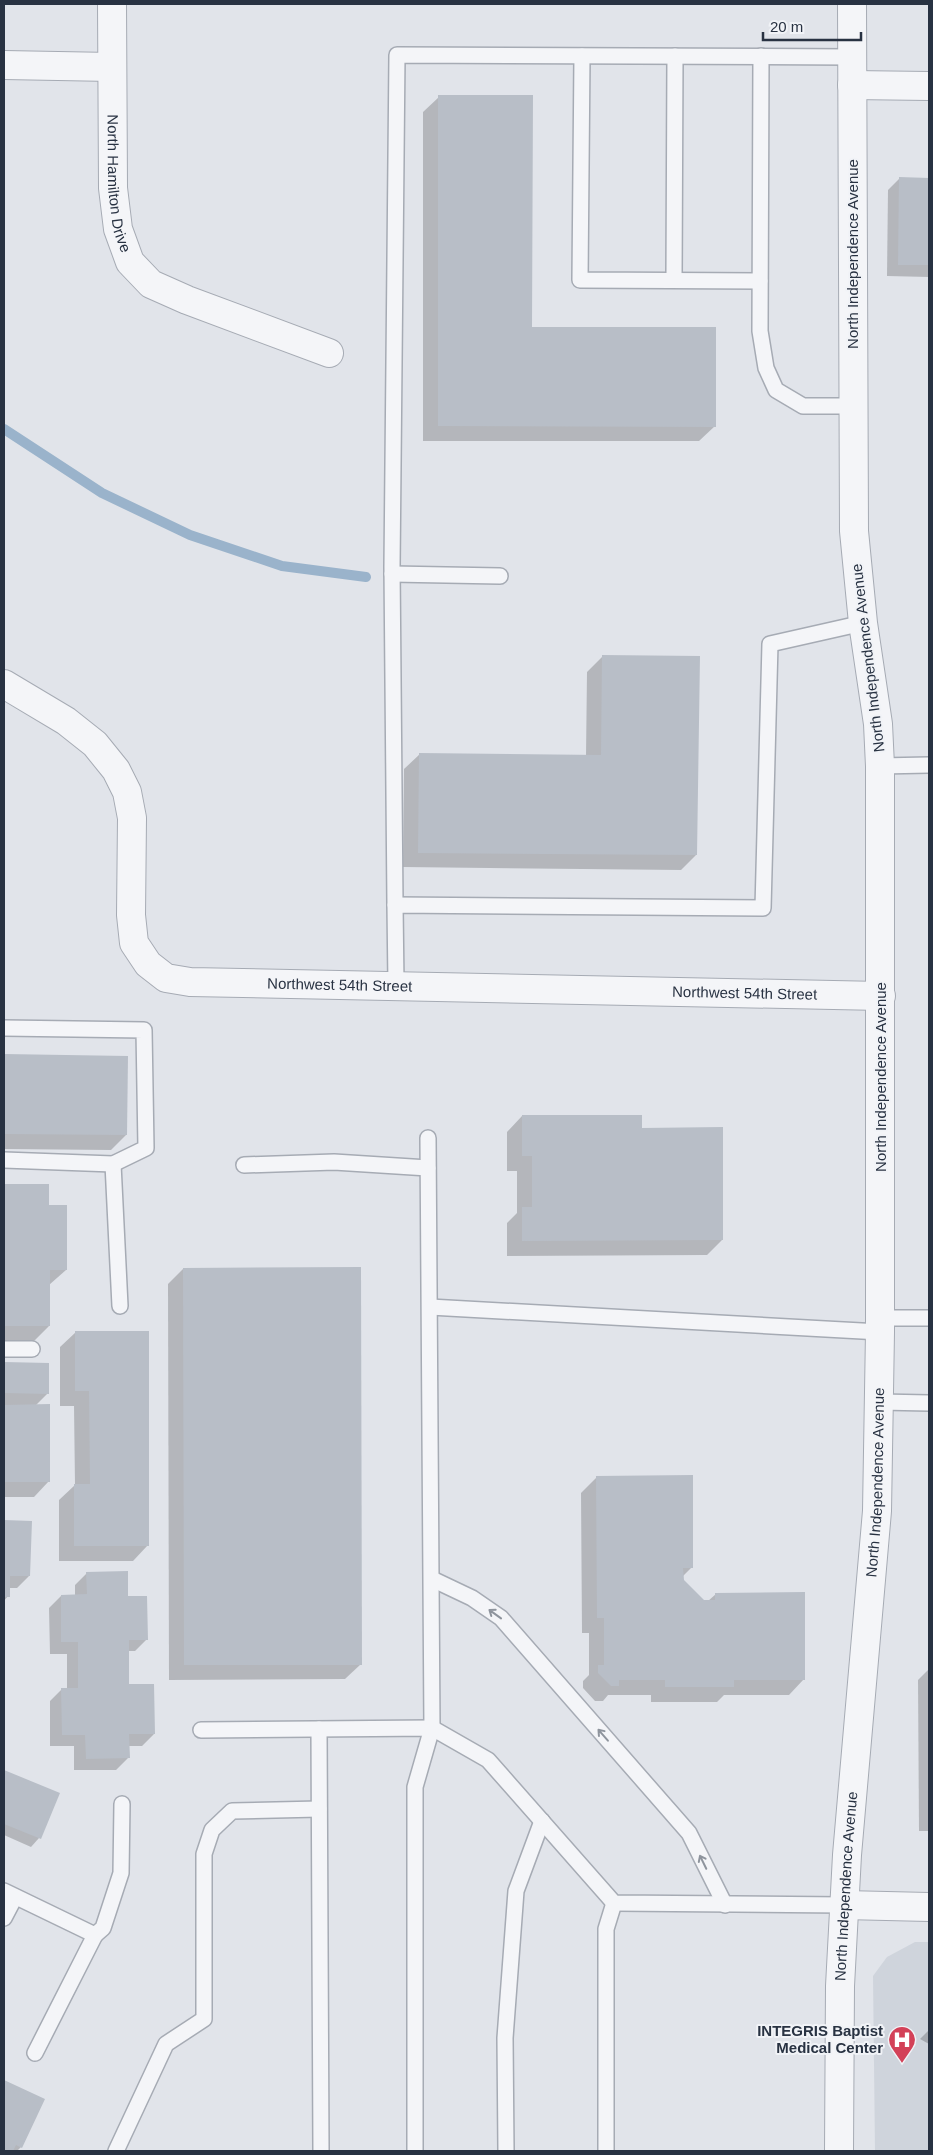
<svg xmlns="http://www.w3.org/2000/svg" width="933" height="2155" font-family="Arial,sans-serif">
<style>
.built{fill:#cfd4dc}
.shadow{fill:#0003}
.lines{fill:none;stroke-linecap:round;stroke-linejoin:round}
.stream{stroke:#9ab3cb;stroke-width:10}
.building{fill:#b8bec7}
.service-casing{stroke:#a6abb4;stroke-width:18}
.minor-casing{stroke:#a6abb4;stroke-width:30}
.tertiary-casing{stroke:#a6abb4;stroke-width:30}
.service{stroke:#f4f5f8;stroke-width:15}
.minor{stroke:#f4f5f8;stroke-width:28}
.tertiary{stroke:#f4f5f8;stroke-width:28}
.oneway{stroke:#8e949d}
.labels{text-anchor:middle;stroke-width:4;stroke-linejoin:round;paint-order:stroke}
.street-label{font-size:15px;fill:#283242;stroke:#f1f3f7}
.poi-label{font-size:15px;font-weight:bold;fill:#283242;stroke:#f1f3f7;text-anchor:end}
</style>
<rect width="100%" height="100%" fill="#e1e4ea"/>
<!-- built -->
<polygon class="built" points="915,1942 929,1942 929,2151 875,2151 873,1976 887,1957"/>
<!-- shadow -->
<g class="shadow">
<polygon points="439,97 531,329 715,426 699,441 423,441 423,112"/>
<polygon points="900,178 929,179 929,277 887,276 888,190"/>
<polygon points="602,657 696,855 681,870 403,867 404,769 420,754 586,756 587,672"/>
<polygon points="4,1056 127,1057 126,1135 111,1150 4,1149"/>
<polygon points="522,1116 641,1129 722,1240 707,1255 507,1256 507,1223 517,1213 517,1171 507,1171 507,1132"/>
<polygon points="5,1185 48,1206 66,1270 49,1285 49,1326 34,1341 4,1341"/>
<polygon points="183,1269 361,1664 345,1679 169,1680 168,1284"/>
<polygon points="76,1332 148,1545 133,1561 59,1561 59,1500 75,1485 74,1406 60,1406 60,1347"/>
<polygon points="4,1364 48,1364 48,1393 35,1406 49,1481 34,1497 4,1497"/>
<polygon points="597,1477 692,1567 682,1577 682,1581 703,1601 708,1601 716,1594 804,1679 789,1695 724,1695 717,1702 651,1702 651,1695 608,1695 603,1701 595,1701 583,1688 583,1681 589,1675 589,1633 582,1633 581,1493"/>
<polygon points="4,1509 4,1522 30,1522 29,1576 17,1588 8,1588 8,1596 4,1601"/>
<polygon points="87,1573 127,1598 147,1639 135,1651 127,1651 127,1685 154,1734 142,1746 128,1746 128,1758 116,1770 74,1770 74,1746 50,1746 50,1701 62,1689 67,1689 67,1654 50,1654 49,1608 61,1596 75,1596 75,1585"/>
<polygon points="929,1669 929,1831 919,1831 918,1680"/>
<polygon points="4,1772 58,1794 39,1838 31,1847 4,1835"/>
<polygon points="929,2030 929,2044 920,2039"/>
<polygon points="4,2081 43,2100 21,2147 17,2151 4,2151"/>
</g>
<g class="lines">
<!-- stream -->
<polyline class="stream" points="4,429 102,493 190,535 282,566 366,577"/>
</g>
<!-- building -->
<g class="building">
<polygon points="438,95 533,95 532,327 716,327 716,427 438,426"/>
<polygon points="899,177 929,178 929,265 898,265"/>
<polygon points="602,655 700,656 697,855 418,853 419,753 601,755"/>
<polygon points="4,1054 128,1056 127,1135 4,1134"/>
<polygon points="522,1115 642,1115 642,1128 723,1127 723,1240 522,1241 522,1207 532,1207 532,1156 522,1156"/>
<polygon points="4,1184 49,1184 49,1205 67,1205 67,1270 50,1270 50,1326 4,1326"/>
<polygon points="361,1267 362,1665 184,1665 183,1268"/>
<polygon points="75,1331 149,1331 149,1546 74,1546 74,1484 90,1484 89,1391 75,1391"/>
<polygon points="4,1362 49,1363 49,1394 4,1393"/>
<polygon points="50,1404 50,1482 4,1482 4,1405"/>
<polygon points="693,1475 693,1568 683,1568 684,1580 704,1600 715,1600 715,1593 805,1592 805,1680 734,1680 734,1687 665,1687 665,1680 619,1680 619,1686 611,1686 598,1673 598,1665 604,1665 604,1618 597,1618 596,1476"/>
<polygon points="4,1520 32,1521 30,1576 10,1576 10,1597 4,1597"/>
<polygon points="128,1571 128,1596 147,1596 148,1640 129,1640 129,1684 154,1684 155,1734 129,1734 130,1758 86,1759 85,1735 62,1735 61,1688 78,1688 78,1642 61,1642 61,1595 87,1594 86,1572"/>
<polygon points="4,1770 60,1793 41,1839 4,1824"/>
<polygon points="4,2080 45,2099 22,2148 16,2145 13,2151 4,2151"/>
</g>
<g class="lines">
<defs>
<g id="service">
<polyline points="582,56 580,280 760,281"/>
<polyline points="761,56 760,331 766,368 776,390 803,406 854,406"/>
<polyline points="674,280 675,56"/>
<polyline points="392,574 500,576"/>
<polyline points="880,766 929,765"/>
<polyline points="395,905 392,567 397,55 852,57"/>
<polyline points="396,985 395,905 763,908 770,644 863,623"/>
<polyline points="4,1028 144,1030 146,1148 113,1164 4,1160"/>
<polyline points="113,1164 120,1306"/>
<polyline points="244,1165 334,1162 428,1168"/>
<polyline points="430,1307 880,1332"/>
<polyline points="880,1318 929,1318"/>
<polyline points="4,1349 32,1349"/>
<polyline points="880,1402 929,1403"/>
<polyline points="432,1579 472,1598 501,1618 689,1833 725,1905"/>
<polyline points="319,1729 321,2151"/>
<polyline points="201,1730 432,1728 488,1760 614,1903 844,1905"/>
<polyline points="4,1891 95,1935 103,1928 121,1873 122,1804"/>
<polyline points="4,1918 15,1897"/>
<polyline points="35,2053 95,1935"/>
<polyline points="116,2151 166,2044 204,2019 204,1854 212,1830 232,1811 319,1809"/>
<polyline points="415,2151 415,1787 432,1728 428,1138"/>
<polyline points="506,2151 505,2038 516,1891 542,1821"/>
<polyline points="606,2151 606,1929 614,1903"/>
</g>
<g id="minor">
<path id="s1" d="M112 4 113 188 118 229 130 262 151 284 187 300 329 353"/>
<polyline points="4,65 112,67"/>
<polyline points="852,85 929,86"/>
<path id="s2" d="M4 684 66 721 95 744 116 770 127 792 132 818 131 915 134 943 148 964 166 978 190 982 881 996"/>
</g>
<g id="tertiary">
<polyline points="844,1905 929,1907"/>
<path id="s3" d="M839 2151 840 1986 847 1855 877 1511 880 1332V766L878 724 863 623 854 531 852 4"/>
</g>
</defs>
<!-- service casing -->
<use href="#service" class="service-casing"/>
<!-- minor casing -->
<use href="#minor" class="minor-casing"/>
<!-- tertiary casing -->
<use href="#tertiary" class="tertiary-casing"/>
<!-- service -->
<use href="#service" class="service"/>
<!-- minor -->
<use href="#minor" class="minor"/>
<!-- tertiary -->
<use href="#tertiary" class="tertiary"/>
</g>
<!-- one-way arrows -->
<defs><path id="oneway-shaft" d="M-6 0H5M1.5-3L5.5 0L1.5 3" fill="none" stroke-width="1.6" stroke-linecap="round" stroke-linejoin="round" transform="scale(1.25)"/></defs>
<g class="oneway">
<use href="#oneway-shaft" transform="translate(495 1614) rotate(-144)"/>
<use href="#oneway-shaft" transform="translate(603 1735) rotate(-131)"/>
<use href="#oneway-shaft" transform="translate(703 1862) rotate(-116)"/>
</g>
<!-- icons -->
<defs>
<symbol id="hospital-pin" viewBox="-11 -11 22 30"><path d="M0 17L-7.5 6A9.5 9.5 0 1 1 7.5 6Z" fill="#d34158" stroke="#f1f3f7"/><path d="M-5-5h3v3.5h4V-5h3V5h-3V1.5h-4V5h-3Z" fill="#fff"/></symbol>
</defs>
<g fill-rule="evenodd">
<use href="#hospital-pin" x="886" y="2024" width="32" height="43"/>
</g>
<g class="labels">
<!-- street labels -->
<g class="street-label">
<text dy="5" stroke="none"><textPath href="#s1" startOffset="180">North Hamilton Drive</textPath></text>
<text transform="translate(853 254) rotate(-90)" y="5">North Independence Avenue</text>
<text transform="translate(868 658) rotate(-97)" y="5">North Independence Avenue</text>
<text dy="5" stroke="none"><textPath href="#s2" startOffset="541">Northwest 54th Street</textPath></text>
<text dy="5" stroke="none"><textPath href="#s2" startOffset="946">Northwest 54th Street</textPath></text>
<text transform="translate(881 1077) rotate(-90)" y="5">North Independence Avenue</text>
<text dy="5" stroke="none"><textPath href="#s3" startOffset="670">North Independence Avenue</textPath></text>
<text dy="5" stroke="none"><textPath href="#s3" startOffset="265">North Independence Avenue</textPath></text>
</g>
<!-- poi labels -->
<g class="poi-label">
<text x="883" y="2036">INTEGRIS Baptist<tspan x="883" dy="17">Medical Center</tspan></text>
</g>
</g>
<!-- border -->
<rect width="933" height="2155" fill="none" stroke="#283242" stroke-width="10"/>
<!-- scale -->
<path d="M763 32v8h98v-8" fill="none" stroke="#283242" stroke-width="2.5"/>
<text x="770" y="32" font-size="15" fill="#283242" stroke="#f1f3f7" stroke-width="4" paint-order="stroke">20 m</text>
</svg>
